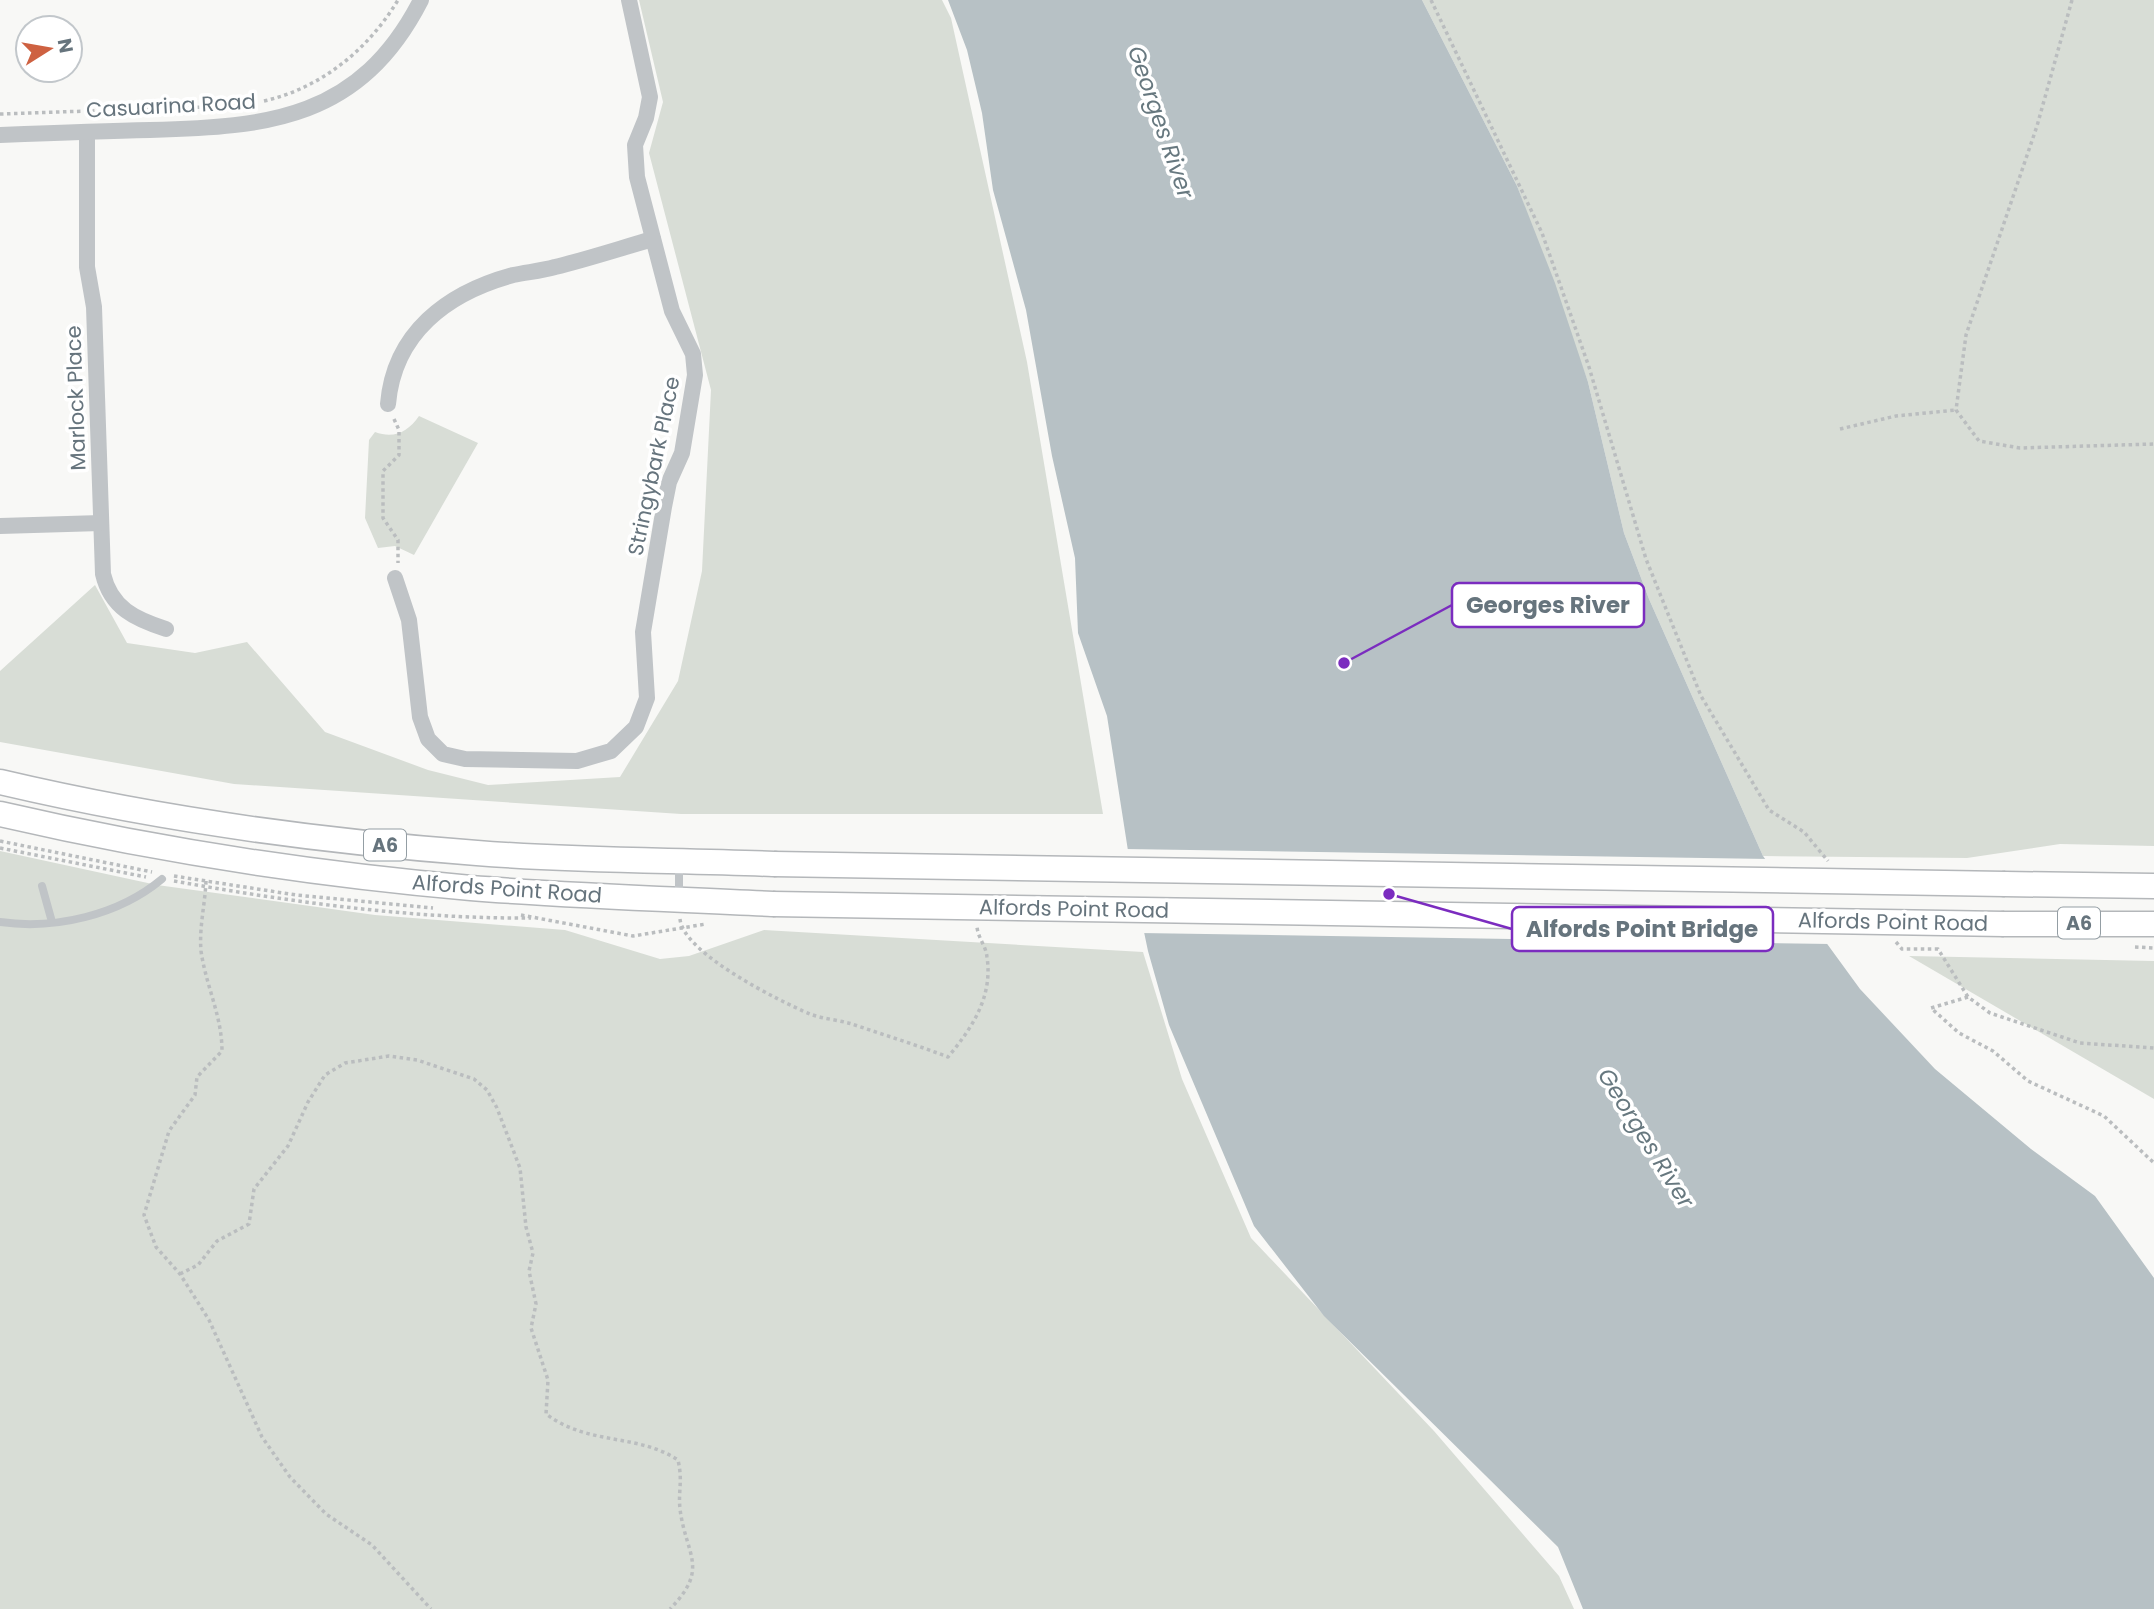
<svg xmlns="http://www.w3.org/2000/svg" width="2154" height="1609" font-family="Poppins,sans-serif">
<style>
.green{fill:#d8ddd6}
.water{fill:#b7c1c5}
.pier{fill:#f8f8f6}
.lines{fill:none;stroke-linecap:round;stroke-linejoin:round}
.trunk-casing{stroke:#b4b7ba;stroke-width:27}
.path{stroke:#babdbf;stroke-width:3.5;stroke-dasharray:3.5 3.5;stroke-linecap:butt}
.service{stroke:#c0c4c7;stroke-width:8}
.minor{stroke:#c0c4c7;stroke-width:16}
.trunk{stroke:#fff;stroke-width:24}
.trunk-bridge-casing{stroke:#b4b7ba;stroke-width:27;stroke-linecap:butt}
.trunk-bridge{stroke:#fff;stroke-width:24}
.labels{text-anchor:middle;stroke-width:7;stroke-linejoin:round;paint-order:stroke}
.shield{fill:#fff;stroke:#949ea4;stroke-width:2}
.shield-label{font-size:19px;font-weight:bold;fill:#66747d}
.street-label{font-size:21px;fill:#66747d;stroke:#fff}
.water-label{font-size:23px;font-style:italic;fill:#67787f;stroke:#fff}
.leader{fill:none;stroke:#7b2cbf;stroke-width:2.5}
.callout-dot{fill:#7b2cbf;stroke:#fff;stroke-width:2.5}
.callout{fill:#fff;stroke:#7b2cbf;stroke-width:2.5}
.callout-label{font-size:23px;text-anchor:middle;font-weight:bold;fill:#66747d}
</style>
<rect width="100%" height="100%" fill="#f8f8f6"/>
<!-- green -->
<g class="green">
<polygon points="639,0 942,0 951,18 1027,362 1103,814 681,814 234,784 0,742 0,671 95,585 127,643 195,653 247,642 325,732 428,770 488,785 620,777 678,681 702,571 711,390 649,153 663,102"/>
<polygon points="1422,0 2154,0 2154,846 2060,844 1967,858 1763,856 1649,599 1624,533 1588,382 1517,186"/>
<path d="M419 416 478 443 414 555 395 546 378 548 365 518 369 440 375 432C394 439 408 432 419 416Z"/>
<polygon points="0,851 157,885 375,915 565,930 660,959 689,956 764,930 1143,952 1182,1079 1251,1238 1434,1431 1559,1576 1574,1609 0,1609"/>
<polygon points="1909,956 2154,961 2154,1099"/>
</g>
<!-- water -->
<polygon class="water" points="948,0 1422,0 1517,186 1555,283 1588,382 1624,533 1649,599 1763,856 1860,989 1935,1069 2031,1149 2095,1196 2154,1278 2154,1609 1583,1609 1558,1547 1324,1316 1254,1226 1169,1025 1148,951 1131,870 1107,716 1078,633 1075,558 1052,456 1026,310 993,190 982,113 967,50"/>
<!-- pier -->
<polygon class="pier" points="1125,849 1770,859 1831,944 1140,933"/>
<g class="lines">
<defs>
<g id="trunk">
<path d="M0 782C157 819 316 841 477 853 576 861 675 860 774 864"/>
<path d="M0 814C155 850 313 874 471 888 572 896 673 899 773 904"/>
<polyline points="2005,884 2154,886"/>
<polyline points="2004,924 2154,924"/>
</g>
</defs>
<!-- trunk casing -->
<use href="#trunk" class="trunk-casing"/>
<!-- path -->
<g class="path">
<polyline points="1431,0 1542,233 1589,367 1646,559 1701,696 1769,810 1804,832 1828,861"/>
<polyline points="2072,0 2037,126 1966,335 1956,410 1979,441 2020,448 2154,444"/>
<path d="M264 101C321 88 368 50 398 0"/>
<polyline points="0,114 235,106"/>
<polyline points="394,419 399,430 399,455 383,471 383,518 398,540 398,563"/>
<polyline points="1840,429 1896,416 1956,410"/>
<polyline points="0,841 152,872"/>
<polyline points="0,848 146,877"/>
<polyline points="174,876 296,895 433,908"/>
<path d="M174 881C291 902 412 919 531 918"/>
<path d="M206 881C205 905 199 927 201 951 206 986 222 1016 222 1051L197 1077 195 1095 169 1131 144 1215 156 1247 180 1274 209 1320 262 1437 290 1477 326 1514 372 1545 431 1609"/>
<polyline points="521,915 633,936 706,924"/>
<path d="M680 919C683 953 779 1001 810 1014 823 1019 839 1020 852 1024 884 1035 917 1045 948 1057 972 1028 993 997 987 957 986 946 978 938 977 927"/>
<polyline points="1896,942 1902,949 1938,949 1968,997 1990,1013 2080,1043 2154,1048"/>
<polyline points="2135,947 2154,948"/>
<polyline points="1968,997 1931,1008 1959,1033 1993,1051 2028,1081 2104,1116 2154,1163"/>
<path d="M180 1274 198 1265 217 1241 249 1224 254 1189 288 1146 308 1102 325 1075 345 1063 389 1056 417 1060 474 1079 487 1090 497 1108 520 1168 526 1227 533 1253 529 1271 536 1304 531 1328 548 1380 546 1414C589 1446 637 1433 678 1460 683 1482 678 1490 680 1509 686 1556 710 1568 670 1609"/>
</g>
<!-- service -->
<g class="service">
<polyline points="42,886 52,922"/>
<polyline points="679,897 679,864"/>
<path d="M0 922C55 930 119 915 162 879"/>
</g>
<!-- minor -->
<g class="minor">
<path d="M87 132V267L94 307 103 574C111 608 135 619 166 629"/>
<path d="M0 135C50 133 100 131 150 130 269 127 360 119 421 0"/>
<path d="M388 404C394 333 447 293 513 275 527 272 541 271 555 267 588 259 621 248 653 239"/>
<polyline points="0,526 101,523"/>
<polyline points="395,578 409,620 420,717 428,739 443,754 465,759 577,761 611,751 636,727 647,698 643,632 664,507 669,482 682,453 695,375 693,354 672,311 637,177 635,145 646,118 650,97 629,0"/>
</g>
<!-- trunk -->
<use href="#trunk" class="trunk"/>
<defs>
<g id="trunk-bridge">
<polyline points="774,864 2005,884"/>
<polyline points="773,904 2004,924"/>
</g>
</defs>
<!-- trunk-bridge casing -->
<use href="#trunk-bridge" class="trunk-bridge-casing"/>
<!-- trunk-bridge -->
<use href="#trunk-bridge" class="trunk-bridge"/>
</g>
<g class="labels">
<!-- shield labels -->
<g class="shield">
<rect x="364" y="829.5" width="42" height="31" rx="5"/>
<rect x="2058" y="907.5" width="42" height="31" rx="5"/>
</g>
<g class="shield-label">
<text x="385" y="852">A6</text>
<text x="2079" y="930">A6</text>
</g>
<!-- street labels -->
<g class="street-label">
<text transform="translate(171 106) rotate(-3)" y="7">Casuarina Road</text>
<text transform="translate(76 398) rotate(-92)" y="7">Marlock Place</text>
<text transform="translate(654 466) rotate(-78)" y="7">Stringybark Place</text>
<text transform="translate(507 889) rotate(4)" y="7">Alfords Point Road</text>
<text transform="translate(1074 909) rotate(1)" y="7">Alfords Point Road</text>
<text transform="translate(1893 922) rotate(1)" y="7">Alfords Point Road</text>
</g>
<!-- water labels -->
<g class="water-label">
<text transform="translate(1161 122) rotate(71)" y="8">Georges River</text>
<text transform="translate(1646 1138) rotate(58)" y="8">Georges River</text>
</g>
</g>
<!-- callouts -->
<path class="leader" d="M1344 663L1452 605M1389 894L1512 929"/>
<g class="callout-dot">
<circle cx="1344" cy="663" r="7"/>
<circle cx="1389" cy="894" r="7"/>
</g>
<g class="callout">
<rect x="1452" y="583" width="192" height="44" rx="7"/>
<rect x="1512" y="907" width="261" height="44" rx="7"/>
</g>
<g class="callout-label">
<text x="1548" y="613">Georges River</text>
<text x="1642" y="937">Alfords Point Bridge</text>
</g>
<!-- north arrow -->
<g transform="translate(49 49) rotate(79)"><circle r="33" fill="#ffffff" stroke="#c2c7cb" stroke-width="2"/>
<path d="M0-5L12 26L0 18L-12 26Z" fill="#ce6141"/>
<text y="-10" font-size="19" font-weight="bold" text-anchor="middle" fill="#66747d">N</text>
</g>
</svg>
